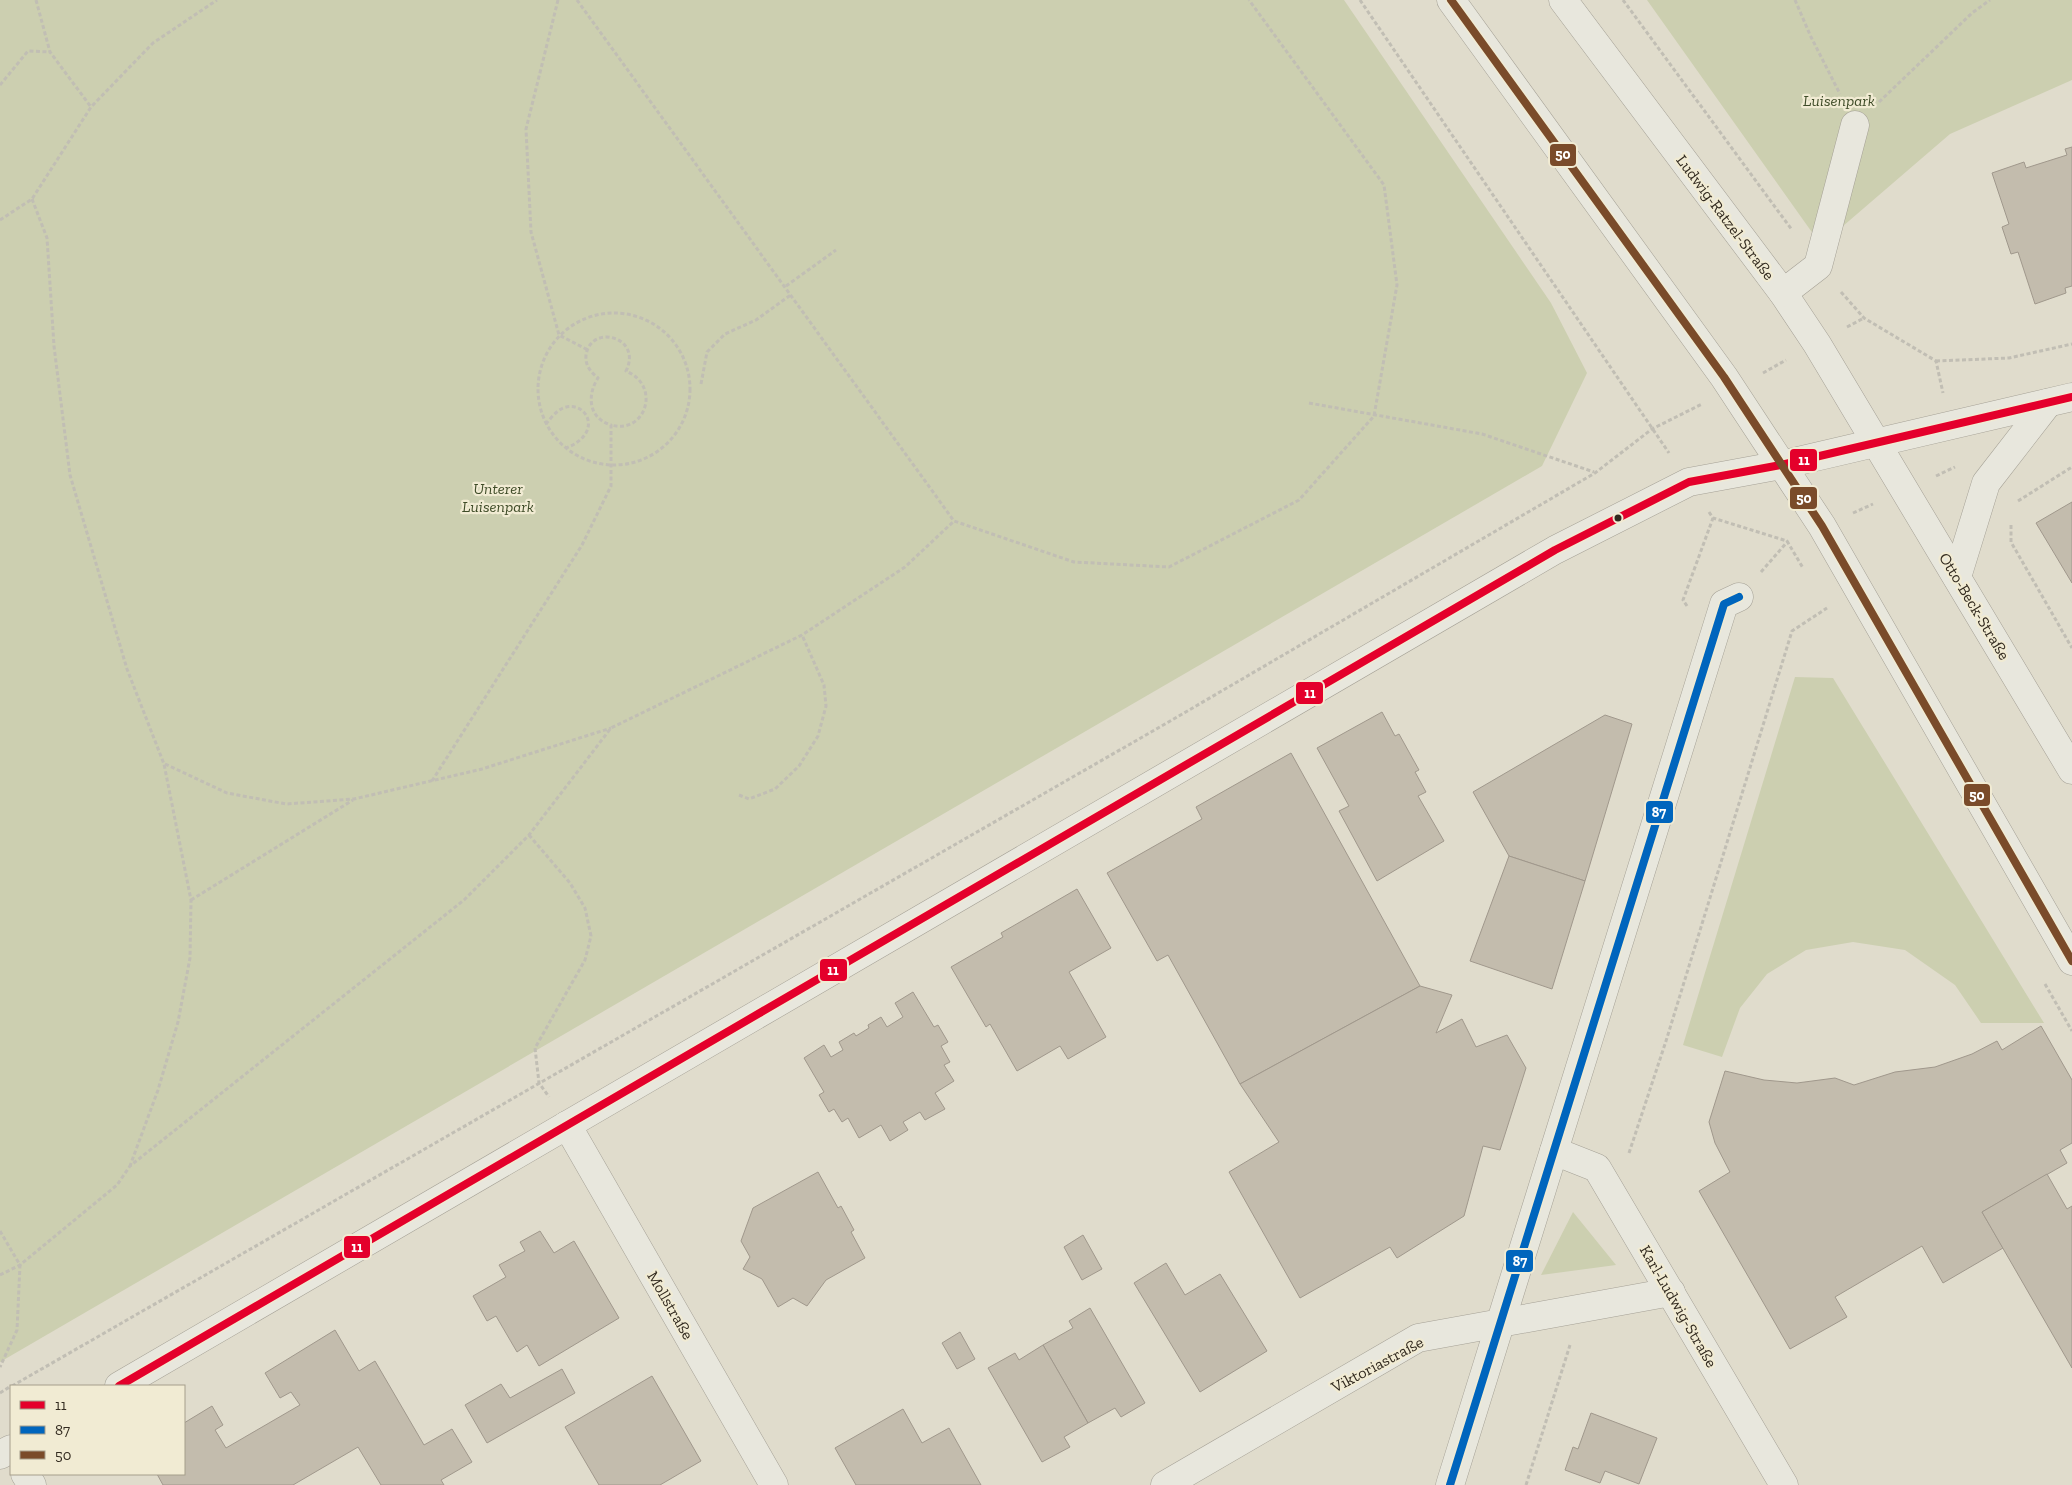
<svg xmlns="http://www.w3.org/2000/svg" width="2072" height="1485" font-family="'Zilla Slab',serif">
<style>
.green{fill:#cccfb0}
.building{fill:#c3bcad;stroke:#a0988c}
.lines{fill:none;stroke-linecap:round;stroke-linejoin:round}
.minor-casing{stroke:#a5a196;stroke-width:29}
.path{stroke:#c1beb4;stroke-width:3;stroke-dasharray:4 2.5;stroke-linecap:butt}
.minor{stroke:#e8e7dd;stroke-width:28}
.bus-1-casing{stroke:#f1ebd3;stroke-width:11}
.bus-2-casing{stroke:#f1ebd3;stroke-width:11}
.bus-3-casing{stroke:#f1ebd3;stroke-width:11}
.bus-1{stroke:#e4002b;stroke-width:8}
.bus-2{stroke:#0065bd;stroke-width:8}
.bus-3{stroke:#7a4b2a;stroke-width:8}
.bus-dot{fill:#322a1f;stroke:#f1ebd3;stroke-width:2}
.labels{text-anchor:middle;stroke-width:4.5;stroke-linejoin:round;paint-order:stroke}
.park-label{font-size:16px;font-style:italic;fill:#3f4c28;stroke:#f1ebd3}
.street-label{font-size:16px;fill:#322a1f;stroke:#f1ebd3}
.line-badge{stroke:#f1ebd3;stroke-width:2}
.badge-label{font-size:14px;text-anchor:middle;font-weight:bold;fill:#fff}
</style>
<rect width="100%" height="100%" fill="#e0dccc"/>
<!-- green -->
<g class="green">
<polygon points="0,0 1344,0 1551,303 1587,373 1542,466 0,1362"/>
<polygon points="1647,0 2072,0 2072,80 1950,134 1821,245"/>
<polygon points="1795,677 1833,678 2044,1023 1981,1023 1955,985 1905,950 1853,942 1806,950 1767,974 1740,1008 1722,1057 1683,1045"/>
<polygon points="1573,1212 1616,1265 1541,1275"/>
</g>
<!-- building -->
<g class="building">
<polygon points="2072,147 2072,286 2065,288 2066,293 2035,304 2018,252 2011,254 2002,227 2009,224 1992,173 2024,162 2026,168 2067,155 2065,149"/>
<polygon points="2072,502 2072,583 2036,523"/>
<polygon points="1382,712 1395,736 1399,734 1419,770 1415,772 1426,792 1418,796 1444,841 1377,881 1339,811 1349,806 1317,748"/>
<polygon points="1605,715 1632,724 1585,881 1509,856 1473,792"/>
<polygon points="1291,753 1420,986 1240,1084 1168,955 1157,961 1107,873 1202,819 1196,807"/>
<polygon points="1509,856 1585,881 1552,989 1470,961"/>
<polygon points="1077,889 1111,948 1069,972 1106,1037 1068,1059 1060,1046 1017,1071 990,1024 986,1027 951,967 1003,937 1001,933"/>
<polygon points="1420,986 1452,995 1436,1033 1462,1019 1476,1047 1507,1035 1526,1068 1500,1150 1483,1146 1464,1216 1397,1258 1390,1247 1300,1298 1229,1172 1279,1142 1240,1084"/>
<polygon points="913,992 934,1027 938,1025 948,1042 941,1046 950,1062 944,1065 954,1081 935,1093 945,1109 925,1120 920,1112 903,1122 908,1130 890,1141 881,1125 859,1138 848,1118 842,1122 834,1109 829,1112 819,1095 824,1092 804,1058 824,1045 831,1057 843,1050 839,1042 854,1033 856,1036 869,1028 868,1025 881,1017 887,1027 903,1017 895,1003"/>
<polygon points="2041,1026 2072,1080 2072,1143 2060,1150 2067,1163 1982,1212 2003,1248 1943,1283 1922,1246 1835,1297 1847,1317 1790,1349 1699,1191 1730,1172 1715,1143 1709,1122 1725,1071 1764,1080 1797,1083 1835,1078 1854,1085 1895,1072 1935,1067 1972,1054 1997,1041 2002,1050"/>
<polygon points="818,1172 838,1208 841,1206 854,1230 851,1232 865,1258 826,1280 807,1306 793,1298 778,1307 762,1279 743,1269 750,1257 741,1241 753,1208"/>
<polygon points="2047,1174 2067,1209 2072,1206 2072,1368 1982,1212"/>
<polygon points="540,1231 554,1253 574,1241 619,1318 539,1366 527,1345 517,1352 496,1316 487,1321 473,1296 506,1277 499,1265 525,1251 520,1242"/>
<polygon points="1083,1235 1102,1269 1082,1280 1064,1247"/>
<polygon points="1166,1263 1185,1295 1220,1274 1267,1351 1200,1392 1134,1283"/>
<polygon points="1090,1308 1145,1403 1121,1417 1115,1408 1088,1423 1043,1345 1073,1328 1069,1321"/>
<polygon points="335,1330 359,1371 375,1361 424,1445 452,1429 472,1462 441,1480 444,1485 381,1485 358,1447 293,1485 163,1485 157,1474 184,1474 184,1423 212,1406 223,1425 215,1430 226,1448 300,1405 291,1392 280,1398 265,1373"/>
<polygon points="960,1332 975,1359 957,1369 942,1343"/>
<polygon points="1043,1345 1088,1423 1064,1437 1070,1447 1042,1462 988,1368 1015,1353 1019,1360"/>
<polygon points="562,1369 575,1393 487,1443 465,1405 501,1384 510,1398"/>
<polygon points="652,1376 701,1461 660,1485 599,1485 565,1427"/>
<polygon points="903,1409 922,1443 949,1428 981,1485 856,1485 835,1448"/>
<polygon points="1591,1413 1657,1438 1639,1484 1605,1471 1600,1483 1565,1470 1573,1447 1578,1449"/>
</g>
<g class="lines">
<defs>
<g id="minor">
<polyline points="1451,0 1724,377 1822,526 2072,961"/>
<polyline points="1563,0 1783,293 1817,344 2072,770"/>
<polyline points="1783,293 1818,266 1855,125"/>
<polyline points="1957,577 1986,483 2048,403"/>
<polyline points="567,1125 774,1485"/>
<polyline points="1554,1151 1597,1168 1784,1485"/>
<polyline points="119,1386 1555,550 1689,482 1781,465 2072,397"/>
<polyline points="0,1455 11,1449"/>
<polyline points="25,1474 32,1485"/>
<polyline points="1165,1485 1418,1338 1671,1292"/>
<polyline points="1450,1485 1724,604 1739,597"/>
</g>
</defs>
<!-- minor casing -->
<use href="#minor" class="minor-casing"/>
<!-- path -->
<g class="path">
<polyline points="36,0 50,52 91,107"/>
<polyline points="558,0 526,129 531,232 559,335 588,350"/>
<polyline points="577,0 954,521 1074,562 1169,567 1299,500 1374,416 1397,285 1384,185 1249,0"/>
<polyline points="1360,0 1669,453"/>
<polyline points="1623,0 1792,230"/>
<polyline points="1795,0 1811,37 1840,94"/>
<polyline points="0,85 28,51 50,52"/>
<polyline points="1879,102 1972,13 1990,0"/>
<polyline points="32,199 47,238 54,346 70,475 127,669 164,764 191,900 190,958 178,1022 158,1090 130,1166"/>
<polyline points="0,220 32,199 91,107 153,43 217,0"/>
<polyline points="786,286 836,250"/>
<polyline points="1841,292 1864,318 1936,361 1943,393"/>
<circle cx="614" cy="389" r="76"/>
<polyline points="1847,327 1864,318"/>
<polyline points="1936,361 2009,358 2072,344"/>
<polyline points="1763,373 1786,360"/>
<polyline points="701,384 707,352 725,334 756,320 792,294"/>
<polyline points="1309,403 1482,434 1594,472"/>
<path d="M546 424C550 419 556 411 563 408 586 399 605 433 566 448"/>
<polyline points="1936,476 1955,467"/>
<polyline points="2018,501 2072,467"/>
<polyline points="1709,512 1713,518 1787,541 1803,568"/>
<polyline points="1853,513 1873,504"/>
<polyline points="2011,525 2011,542 2072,648"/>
<polyline points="1761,572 1788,541"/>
<polyline points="1687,606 1683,600 1713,518"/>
<polyline points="165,764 227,793 286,804 354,799 482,769 611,728"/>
<path d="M432 781 582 545 611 486V425C588 418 587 395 598 378 591 372 585 366 586 355 591 323 643 337 626 371 662 386 645 435 611 425"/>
<polyline points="739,795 749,799 775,789 799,766 818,736 826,706 824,685 802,635"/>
<polyline points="529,835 570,883 585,908 591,936 585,960 535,1048 539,1083 549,1097"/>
<polyline points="191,900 353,800"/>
<polyline points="2045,984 2072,1031"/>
<polyline points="1629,1153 1666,1041 1792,631 1827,608"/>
<polyline points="0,1231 20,1265 17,1330 0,1367"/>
<polyline points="0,1275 20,1265 117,1185 130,1166 464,900 529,835 611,728 802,635 905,567 954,521"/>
<polyline points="12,1386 1172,720 1595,473 1652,429 1702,404"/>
<polyline points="0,1393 11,1386"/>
<polyline points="1526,1485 1570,1345"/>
</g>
<!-- minor -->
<use href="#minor" class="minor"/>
<defs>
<polyline id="bus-1" points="119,1386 1555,550 1689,482 1781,465 2072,397"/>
<polyline id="bus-2" points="1450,1485 1724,604 1739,597"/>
<polyline id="bus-3" points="1451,0 1724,377 1822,526 2072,961"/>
</defs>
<!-- bus-1 casing -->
<use href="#bus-1" class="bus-1-casing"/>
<!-- bus-2 casing -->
<use href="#bus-2" class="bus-2-casing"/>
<!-- bus-3 casing -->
<use href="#bus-3" class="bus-3-casing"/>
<!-- bus-1 -->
<use href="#bus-1" class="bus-1"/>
<!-- bus-2 -->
<use href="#bus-2" class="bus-2"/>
<!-- bus-3 -->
<use href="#bus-3" class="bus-3"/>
</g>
<!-- markers -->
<circle class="bus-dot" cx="1618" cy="518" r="4.5"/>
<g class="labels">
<!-- park labels -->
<g class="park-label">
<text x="1839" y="106">Luisenpark</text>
<text x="498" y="494">Unterer<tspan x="498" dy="18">Luisenpark</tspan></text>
</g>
<!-- street labels -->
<g class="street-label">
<text transform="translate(1726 217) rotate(53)" y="6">Ludwig-Ratzel-Straße</text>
<text transform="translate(1975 606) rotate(59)" y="6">Otto-Beck-Straße</text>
<text transform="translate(671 1305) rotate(60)" y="6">Mollstraße</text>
<text transform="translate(1679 1306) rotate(60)" y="6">Karl-Ludwig-Straße</text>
<text transform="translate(1377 1364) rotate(-28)" y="6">Viktoriastraße</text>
</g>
</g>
<g class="line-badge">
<rect x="1549" y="143" width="28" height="24" rx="5" fill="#7a4b2a"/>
<rect x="1789" y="448" width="29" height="24" rx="5" fill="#e4002b"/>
<rect x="1789" y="486" width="29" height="24" rx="5" fill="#7a4b2a"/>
<rect x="1295" y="681" width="29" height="24" rx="5" fill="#e4002b"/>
<rect x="1963" y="783" width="28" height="24" rx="5" fill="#7a4b2a"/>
<rect x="1645" y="800" width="29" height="24" rx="5" fill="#0065bd"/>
<rect x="819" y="958" width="29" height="24" rx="5" fill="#e4002b"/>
<rect x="343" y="1235" width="28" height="24" rx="5" fill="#e4002b"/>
<rect x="1505" y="1249" width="29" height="24" rx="5" fill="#0065bd"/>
</g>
<g class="badge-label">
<text x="1563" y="159">50</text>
<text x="1804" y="465">11</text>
<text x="1804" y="503">50</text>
<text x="1310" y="698">11</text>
<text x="1977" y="800">50</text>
<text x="1659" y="817">87</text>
<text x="833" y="975">11</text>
<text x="357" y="1252">11</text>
<text x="1520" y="1266">87</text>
</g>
<!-- legend -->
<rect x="10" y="1385" width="175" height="90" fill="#f1ebd3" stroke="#a59e8b"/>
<rect x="20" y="1401" width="25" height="8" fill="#e4002b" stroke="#a59e8b"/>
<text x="55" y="1410" font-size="15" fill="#322a1f">11</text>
<rect x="20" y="1426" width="25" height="8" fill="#0065bd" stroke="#a59e8b"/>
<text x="55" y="1435" font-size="15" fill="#322a1f">87</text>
<rect x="20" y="1451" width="25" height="8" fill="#7a4b2a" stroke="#a59e8b"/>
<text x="55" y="1460" font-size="15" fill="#322a1f">50</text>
</svg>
